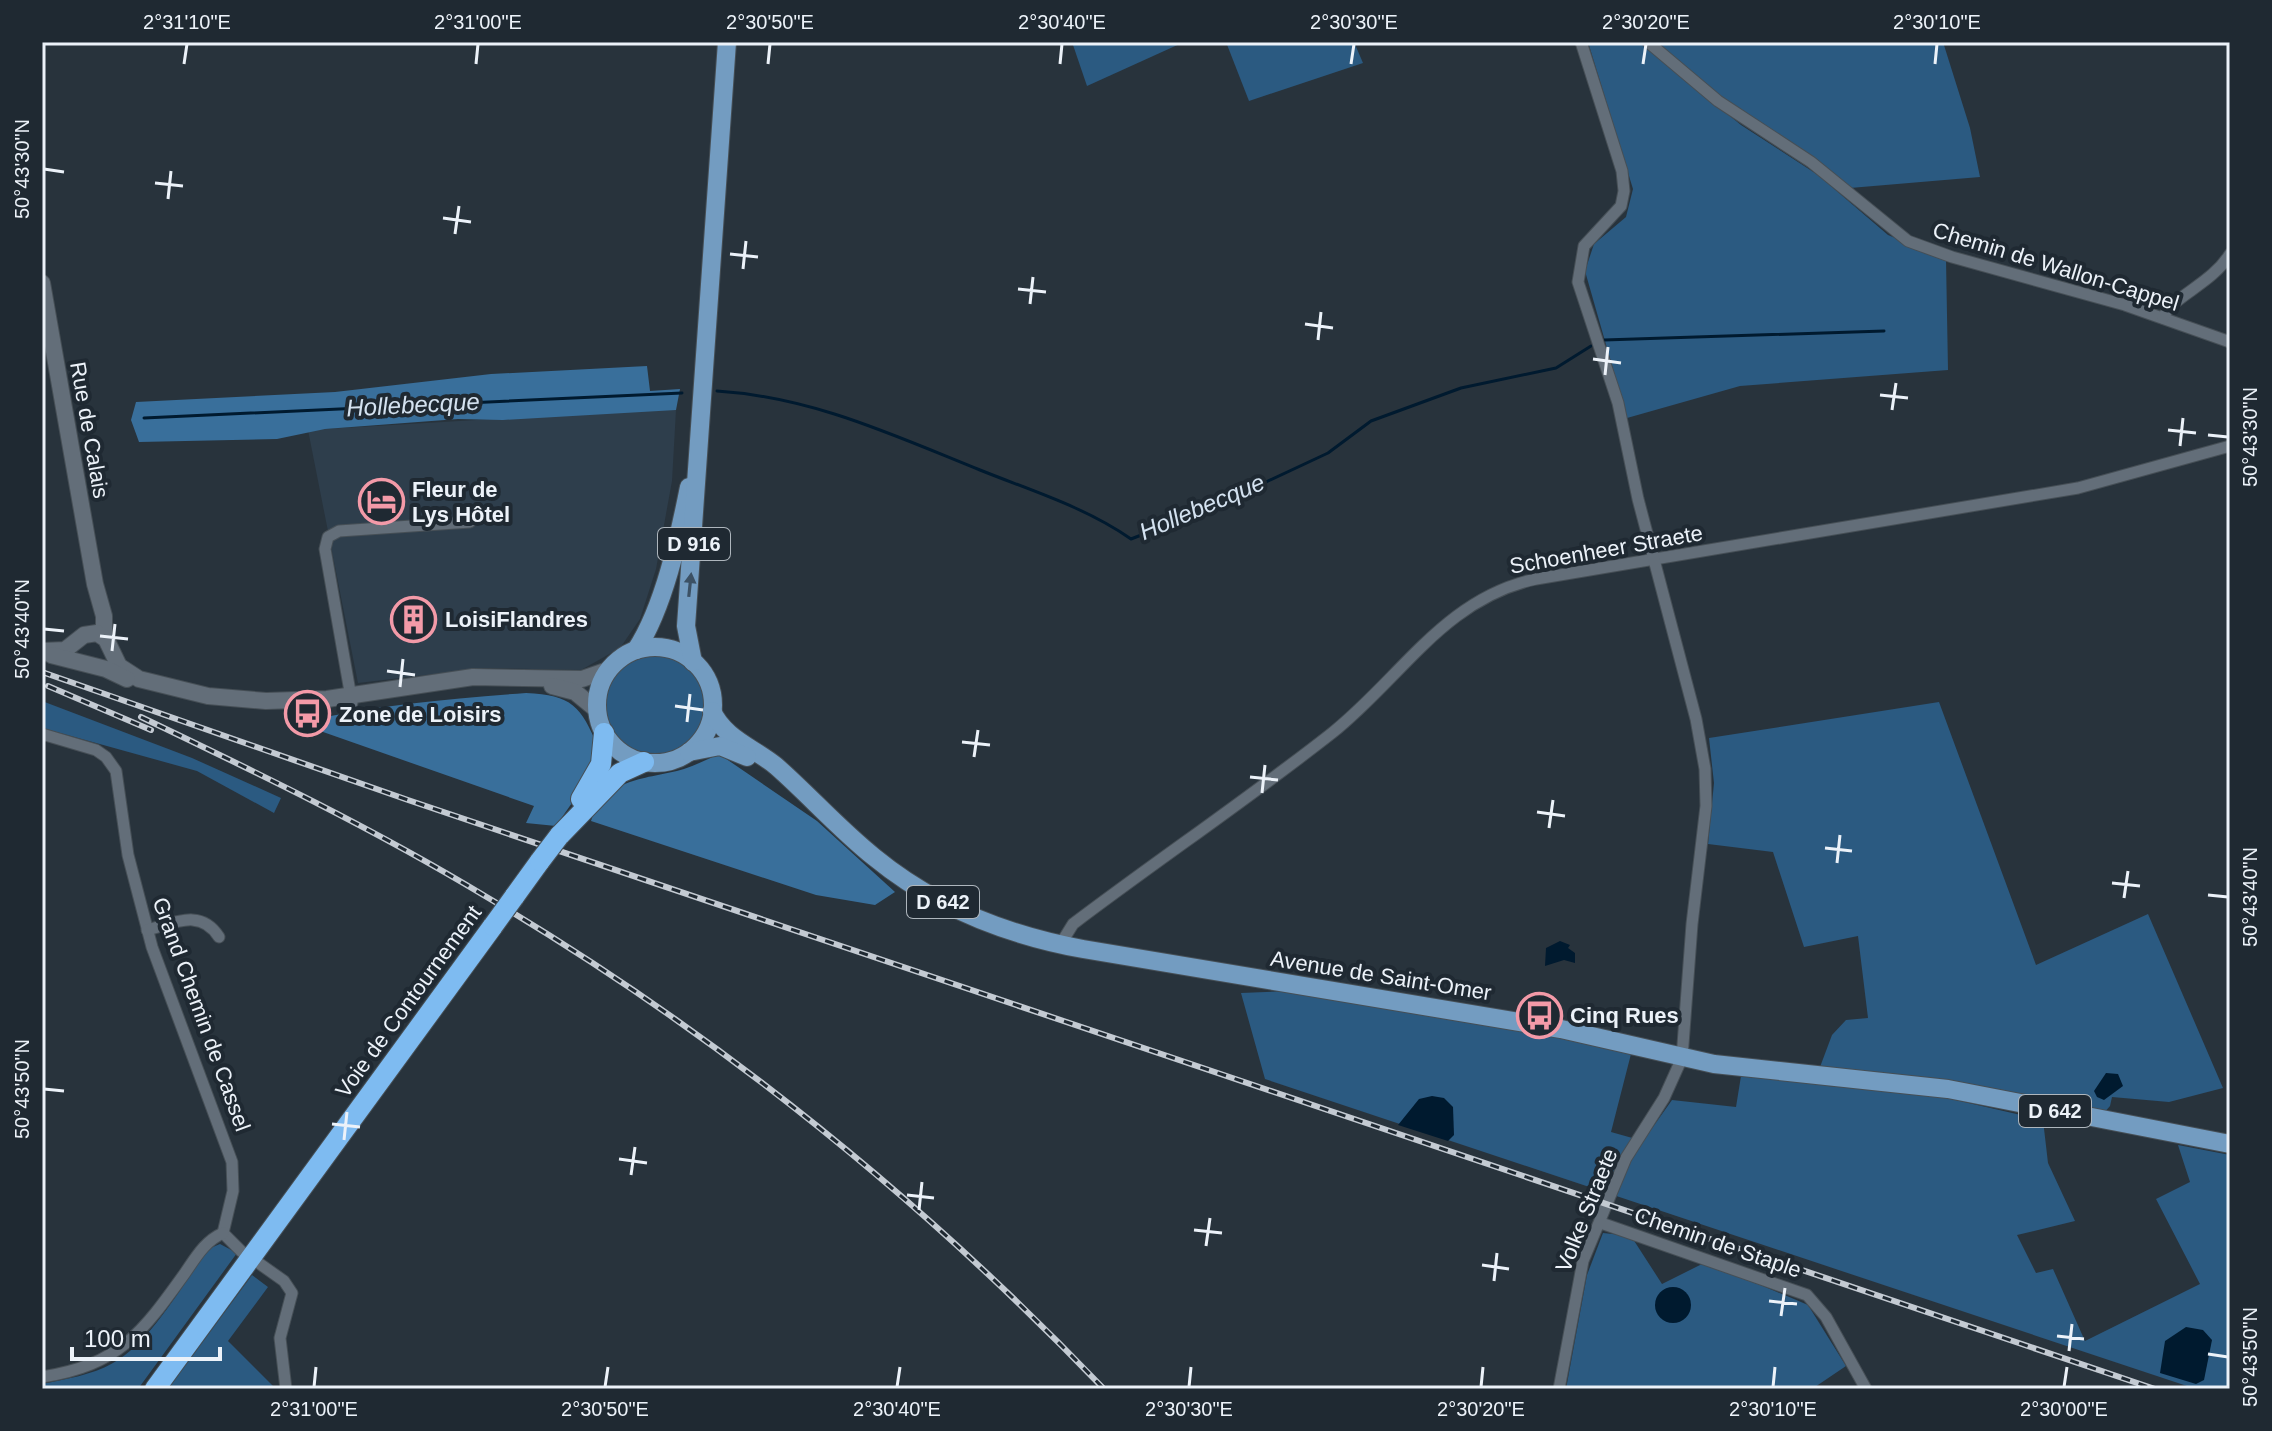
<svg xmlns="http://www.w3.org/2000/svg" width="2272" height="1431" font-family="Arial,sans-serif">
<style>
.built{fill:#2e3e4c}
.green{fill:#2b5a81}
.forest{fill:#396f9b}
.water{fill:#001a2f}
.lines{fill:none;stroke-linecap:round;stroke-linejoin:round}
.stream{stroke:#001a2f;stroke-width:3}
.street-casing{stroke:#464f56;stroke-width:13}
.secondary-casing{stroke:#464f56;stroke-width:18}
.primary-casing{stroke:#464f56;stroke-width:20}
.highway-casing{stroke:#464f56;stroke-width:22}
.street{stroke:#636e79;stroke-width:11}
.secondary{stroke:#636e79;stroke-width:16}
.primary{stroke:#739cc1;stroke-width:18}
.highway{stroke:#7ebbf1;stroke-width:20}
.rail-casing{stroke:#c3cad2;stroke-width:6}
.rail{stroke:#1f2932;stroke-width:3;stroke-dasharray:9;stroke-linecap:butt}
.highway-bridge-casing{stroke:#464f56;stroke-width:22;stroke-linecap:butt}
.highway-bridge{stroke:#7ebbf1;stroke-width:20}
.oneway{fill:#3c5164}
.ticks{fill:none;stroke:#ecf2f9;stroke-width:3}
.labels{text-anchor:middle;stroke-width:8;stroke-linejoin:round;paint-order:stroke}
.shield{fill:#1f2932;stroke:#aeb6bd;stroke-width:2}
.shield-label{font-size:20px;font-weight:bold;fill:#ecf2f9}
.street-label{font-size:22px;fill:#ecf2f9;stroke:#1f2932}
.poi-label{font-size:22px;font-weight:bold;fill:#ecf2f9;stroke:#1f2932;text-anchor:start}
.water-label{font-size:24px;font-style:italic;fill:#d4e2f0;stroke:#1f2932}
.neatline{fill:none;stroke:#ecf2f9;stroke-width:3}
.ticks-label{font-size:20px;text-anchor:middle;fill:#ecf2f9}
</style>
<rect width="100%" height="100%" fill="#28333c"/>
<!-- built -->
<polygon class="built" points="662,409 676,410 672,481 656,569 640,619 620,648 581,670 485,668 358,683 308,430"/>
<!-- green -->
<g class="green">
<polygon points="1072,42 1184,42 1087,86"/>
<polygon points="1226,42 1354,42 1363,63 1249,101"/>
<polygon points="1588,42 1639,42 1741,125 1818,175 1888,235 1946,259 1948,370 1740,386 1627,418 1585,271 1594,244 1626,217 1633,189"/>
<polygon points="1654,42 1943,42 1970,128 1980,177 1850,188 1798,147 1736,110"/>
<circle cx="655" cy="705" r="50"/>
<polygon points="42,701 192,758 281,798 274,813 197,771 42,728"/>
<polygon points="1939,702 2036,965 2148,914 2223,1088 2169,1102 2112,1097 2110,1106 2103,1114 1981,1087 1820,1067 1832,1035 1846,1020 1868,1018 1858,936 1804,947 1773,852 1708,844 1714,783 1709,738"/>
<polygon points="1290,991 1572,1039 1631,1054 1611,1132 1643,1141 1672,1100 1736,1107 1741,1076 1821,1082 1828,1086 1925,1093 2043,1120 2048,1163 2075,1221 2017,1235 2036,1273 2053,1269 2085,1341 2200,1284 2156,1199 2190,1182 2178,1145 2230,1155 2230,1389 2196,1389 1265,1079 1241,993"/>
<polygon points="1603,1233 1631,1236 1662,1284 1706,1262 1808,1305 1846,1366 1812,1389 1566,1389 1587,1275"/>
<path d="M220 1244 237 1253 138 1389H42V1384C66 1379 92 1375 113 1363 151 1342 183 1284 208 1249Z"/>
<polygon points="252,1275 268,1287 228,1341 276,1389 168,1389"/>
</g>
<!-- forest -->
<g class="forest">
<polygon points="647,366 650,391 680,389 676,410 503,420 458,419 325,429 277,439 139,442 131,420 136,402 335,392 491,374"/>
<path d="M526 693C572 695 581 706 598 747L576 797 556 826 526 823 534 806 306 726 310 720C381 705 454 698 526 693Z"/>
<path d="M719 754 817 821 895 892 875 905 816 895 591 821C607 776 646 780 684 769 696 765 708 759 719 754Z"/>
</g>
<!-- water -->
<g class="water">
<polygon points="1560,941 1570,945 1568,948 1575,953 1575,963 1564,960 1545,966 1546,948"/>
<polygon points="2106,1073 2118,1074 2123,1086 2104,1100 2097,1097 2094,1091"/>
<polygon points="1432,1096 1444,1098 1453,1107 1454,1135 1448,1141 1398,1125 1419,1099"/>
<circle cx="1673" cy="1305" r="18"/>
<polygon points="2186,1327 2203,1330 2212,1340 2204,1380 2196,1384 2160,1373 2165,1341"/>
</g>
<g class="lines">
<!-- stream -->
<g class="stream">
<polyline points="1604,340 1884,331"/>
<path d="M717 391C812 397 893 435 980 470 1032 491 1085 507 1131 539L1208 509 1328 453 1371 421 1461 388 1556 368 1591 346"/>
<polyline points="144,418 682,393"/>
</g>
<defs>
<g id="street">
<polyline points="1648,42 1718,101 1811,162 1908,241 1952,257 2125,305 2230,342"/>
<path d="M2163 318C2171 297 2212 284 2230 254"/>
<polyline points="352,703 325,549 328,537 339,531 470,522"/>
<polyline points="42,734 96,750 106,757 116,771 128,855 152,947 232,1162 233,1191 223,1233 242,1252"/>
<path d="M147 930C174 923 201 908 219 937"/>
<path d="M1060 945 1073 924C1159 859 1248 799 1332 733 1401 678 1445 598 1536 579L2078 488 2230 446"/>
<polyline points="1601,1223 1807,1295 1826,1317 1866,1389"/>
<polyline points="260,1264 284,1281 292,1293 280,1338 286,1389"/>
<path d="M42 1377C119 1365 142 1333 185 1273 196 1257 205 1241 223 1233"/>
<polyline points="1559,1389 1583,1261 1626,1158 1664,1098 1682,1058 1692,924 1706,806 1705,769 1696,719 1638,499 1618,403 1578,282 1584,246 1621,206 1624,191 1622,171 1581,42"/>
</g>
<g id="secondary">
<polyline points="42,283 95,584 104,616 104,637"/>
<polyline points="42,651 65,650 84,635 97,633 106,639 119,666 139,679 208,696 266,701 327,699 473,677 582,679 608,670"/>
<polyline points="51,655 106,669 127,679"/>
<polyline points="552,686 575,692 597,710"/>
</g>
<g id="primary">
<circle cx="655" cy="705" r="58"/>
<path d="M636 650C664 607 679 537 689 487"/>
<polyline points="693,662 686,626 727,42"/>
<path d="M712 711C724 738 754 748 776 766 809 795 839 829 874 857 935 907 1006 935 1083 949L1561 1029 1714 1064 1948 1089 2230 1144"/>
<polyline points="689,752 720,746 747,757"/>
</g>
<g id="highway">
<polyline points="581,799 601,764 604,733"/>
<polyline points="559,836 620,773 644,762"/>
<polyline points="514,897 540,861"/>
<polyline points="155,1389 493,926"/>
</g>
</defs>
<!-- street casing -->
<use href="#street" class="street-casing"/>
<!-- secondary casing -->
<use href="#secondary" class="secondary-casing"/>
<!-- primary casing -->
<use href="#primary" class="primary-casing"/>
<!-- highway casing -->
<use href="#highway" class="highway-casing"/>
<!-- street -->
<use href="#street" class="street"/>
<!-- secondary -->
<use href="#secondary" class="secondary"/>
<!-- primary -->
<use href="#primary" class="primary"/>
<!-- highway -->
<use href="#highway" class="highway"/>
<defs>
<g id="rail">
<polyline points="42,672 408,800 2155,1389"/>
<polyline points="48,686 151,730"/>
<path d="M141 717C258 773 374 829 485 896 713 1031 921 1198 1104 1389"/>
</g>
</defs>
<!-- rail casing -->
<use href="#rail" class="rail-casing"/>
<!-- rail -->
<use href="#rail" class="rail"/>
<defs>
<g id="highway-bridge">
<polyline points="540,861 559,836"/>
<polyline points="493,926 514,897"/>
</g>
</defs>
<!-- highway-bridge casing -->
<use href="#highway-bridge" class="highway-bridge-casing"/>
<!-- highway-bridge -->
<use href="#highway-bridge" class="highway-bridge"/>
</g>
<!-- one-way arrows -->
<defs><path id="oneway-solid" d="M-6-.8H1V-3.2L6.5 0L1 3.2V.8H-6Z" transform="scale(2)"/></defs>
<use class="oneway" href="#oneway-solid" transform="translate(690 585) rotate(-84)"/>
<!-- ticks -->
<path class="ticks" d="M184 64 187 44M476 64 478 44M768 64 770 44M1060 64 1062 44M1351 64 1354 44M1643 64 1646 44M1935 64 1937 44M44 169 64 172M155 183 183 186M168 199 171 171M443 218 471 222M455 234 459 206M730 254 758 257M743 269 746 241M1018 289 1046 292M1030 304 1033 277M1305 324 1333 328M1318 340 1321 312M1593 359 1621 363M1605 375 1608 347M1880 395 1908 398M1892 410 1896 383M2168 430 2196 433M2208 435 2228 437M2180 446 2183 418M44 629 64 631M100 636 128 639M112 651 115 624M387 671 415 675M400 687 403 659M675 706 703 710M687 722 690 694M962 742 990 745M974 757 978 730M1250 777 1278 780M1262 793 1265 765M1537 812 1565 816M1549 828 1553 800M1825 848 1852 851M1837 863 1840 835M2112 883 2140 886M2208 895 2228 897M2124 898 2128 871M44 1089 64 1091M332 1124 360 1127M344 1140 347 1112M619 1159 647 1163M631 1175 635 1147M907 1195 934 1198M919 1210 922 1182M1194 1230 1222 1233M1206 1246 1210 1218M1482 1265 1509 1269M1494 1281 1497 1253M1769 1301 1797 1304M1781 1316 1785 1288M2057 1336 2084 1339M2069 1351 2072 1324M2208 1354 2228 1357M314 1387 316 1367M605 1387 608 1367M897 1387 900 1367M1189 1387 1191 1367M1481 1387 1483 1367M1773 1387 1775 1367M2064 1387 2067 1367"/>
<!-- icons -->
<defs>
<symbol id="hotel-ring" viewBox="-11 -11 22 22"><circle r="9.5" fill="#1f2932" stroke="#f39aa8" stroke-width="1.5"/><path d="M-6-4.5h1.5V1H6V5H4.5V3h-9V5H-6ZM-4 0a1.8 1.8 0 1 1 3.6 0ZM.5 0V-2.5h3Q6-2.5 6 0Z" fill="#f39aa8"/></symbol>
<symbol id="building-ring" viewBox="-11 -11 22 22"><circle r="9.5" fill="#1f2932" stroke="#f39aa8" stroke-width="1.5"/><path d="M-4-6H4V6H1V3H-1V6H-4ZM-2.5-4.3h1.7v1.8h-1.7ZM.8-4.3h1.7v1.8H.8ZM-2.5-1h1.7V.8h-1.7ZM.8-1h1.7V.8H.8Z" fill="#f39aa8"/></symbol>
<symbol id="bus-ring" viewBox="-11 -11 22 22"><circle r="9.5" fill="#1f2932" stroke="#f39aa8" stroke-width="1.5"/><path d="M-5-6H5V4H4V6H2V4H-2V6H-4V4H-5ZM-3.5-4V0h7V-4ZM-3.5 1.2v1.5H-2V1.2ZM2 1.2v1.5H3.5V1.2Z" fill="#f39aa8"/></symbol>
</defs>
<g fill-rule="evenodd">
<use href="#hotel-ring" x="356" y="476" width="51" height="51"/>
<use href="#building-ring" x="388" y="594" width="51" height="51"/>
<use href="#bus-ring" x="282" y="688" width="51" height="51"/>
<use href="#bus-ring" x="1514" y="990" width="51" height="51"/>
</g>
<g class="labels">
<!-- shield labels -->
<g class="shield">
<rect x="658" y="528" width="72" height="32" rx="6"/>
<rect x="907" y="886" width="72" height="32" rx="6"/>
<rect x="2019" y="1095" width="72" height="32" rx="6"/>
</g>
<g class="shield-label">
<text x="694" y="551">D 916</text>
<text x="943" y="909">D 642</text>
<text x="2055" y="1118">D 642</text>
</g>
<!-- street labels -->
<g class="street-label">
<text transform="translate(2056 266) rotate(17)" y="8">Chemin de Wallon-Cappel</text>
<text transform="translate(90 430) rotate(80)" y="8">Rue de Calais</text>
<text transform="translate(1606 549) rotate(-10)" y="8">Schoenheer Straete</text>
<text transform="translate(1381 975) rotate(9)" y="8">Avenue de Saint-Omer</text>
<text transform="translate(408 1001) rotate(-54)" y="8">Voie de Contournement</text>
<text transform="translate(202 1014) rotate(70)" y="8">Grand Chemin de Cassel</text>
<text transform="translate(1586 1210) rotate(-68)" y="8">Volke Straete</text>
<text transform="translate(1718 1242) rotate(19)" y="8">Chemin de Staple</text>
</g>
<!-- poi labels -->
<g class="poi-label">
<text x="412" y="497">Fleur de<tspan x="412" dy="25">Lys Hôtel</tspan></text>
<text x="445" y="627">LoisiFlandres</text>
<text x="339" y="722">Zone de Loisirs</text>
<text x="1570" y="1023">Cinq Rues</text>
</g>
<!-- water labels -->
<g class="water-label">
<text transform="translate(413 405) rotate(-3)" y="8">Hollebecque</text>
<text transform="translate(1202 507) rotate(-23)" y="8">Hollebecque</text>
</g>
</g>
<!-- border -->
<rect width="2272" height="1431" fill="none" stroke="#1f2932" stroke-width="88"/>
<!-- scale -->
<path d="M72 1347v12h148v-12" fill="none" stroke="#ecf2f9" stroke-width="4"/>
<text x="84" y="1347" font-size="24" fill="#ecf2f9" stroke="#1f2932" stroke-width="6" paint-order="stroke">100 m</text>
<rect x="44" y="44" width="2184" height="1343" class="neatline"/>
<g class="ticks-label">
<text x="187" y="29">2°31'10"E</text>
<text x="478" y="29">2°31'00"E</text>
<text x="770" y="29">2°30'50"E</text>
<text x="1062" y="29">2°30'40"E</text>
<text x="1354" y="29">2°30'30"E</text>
<text x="1646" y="29">2°30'20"E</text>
<text x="1937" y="29">2°30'10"E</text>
<text transform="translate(22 169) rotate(-90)" y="7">50°43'30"N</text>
<text transform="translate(2250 437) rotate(-90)" y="7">50°43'30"N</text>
<text transform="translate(22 629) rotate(-90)" y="7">50°43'40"N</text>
<text transform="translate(2250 897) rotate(-90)" y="7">50°43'40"N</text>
<text transform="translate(22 1089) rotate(-90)" y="7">50°43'50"N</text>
<text transform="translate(2250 1357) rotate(-90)" y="7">50°43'50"N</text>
<text x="314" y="1416">2°31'00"E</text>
<text x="605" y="1416">2°30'50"E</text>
<text x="897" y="1416">2°30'40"E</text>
<text x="1189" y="1416">2°30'30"E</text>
<text x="1481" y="1416">2°30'20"E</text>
<text x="1773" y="1416">2°30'10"E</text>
<text x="2064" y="1416">2°30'00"E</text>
</g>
</svg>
